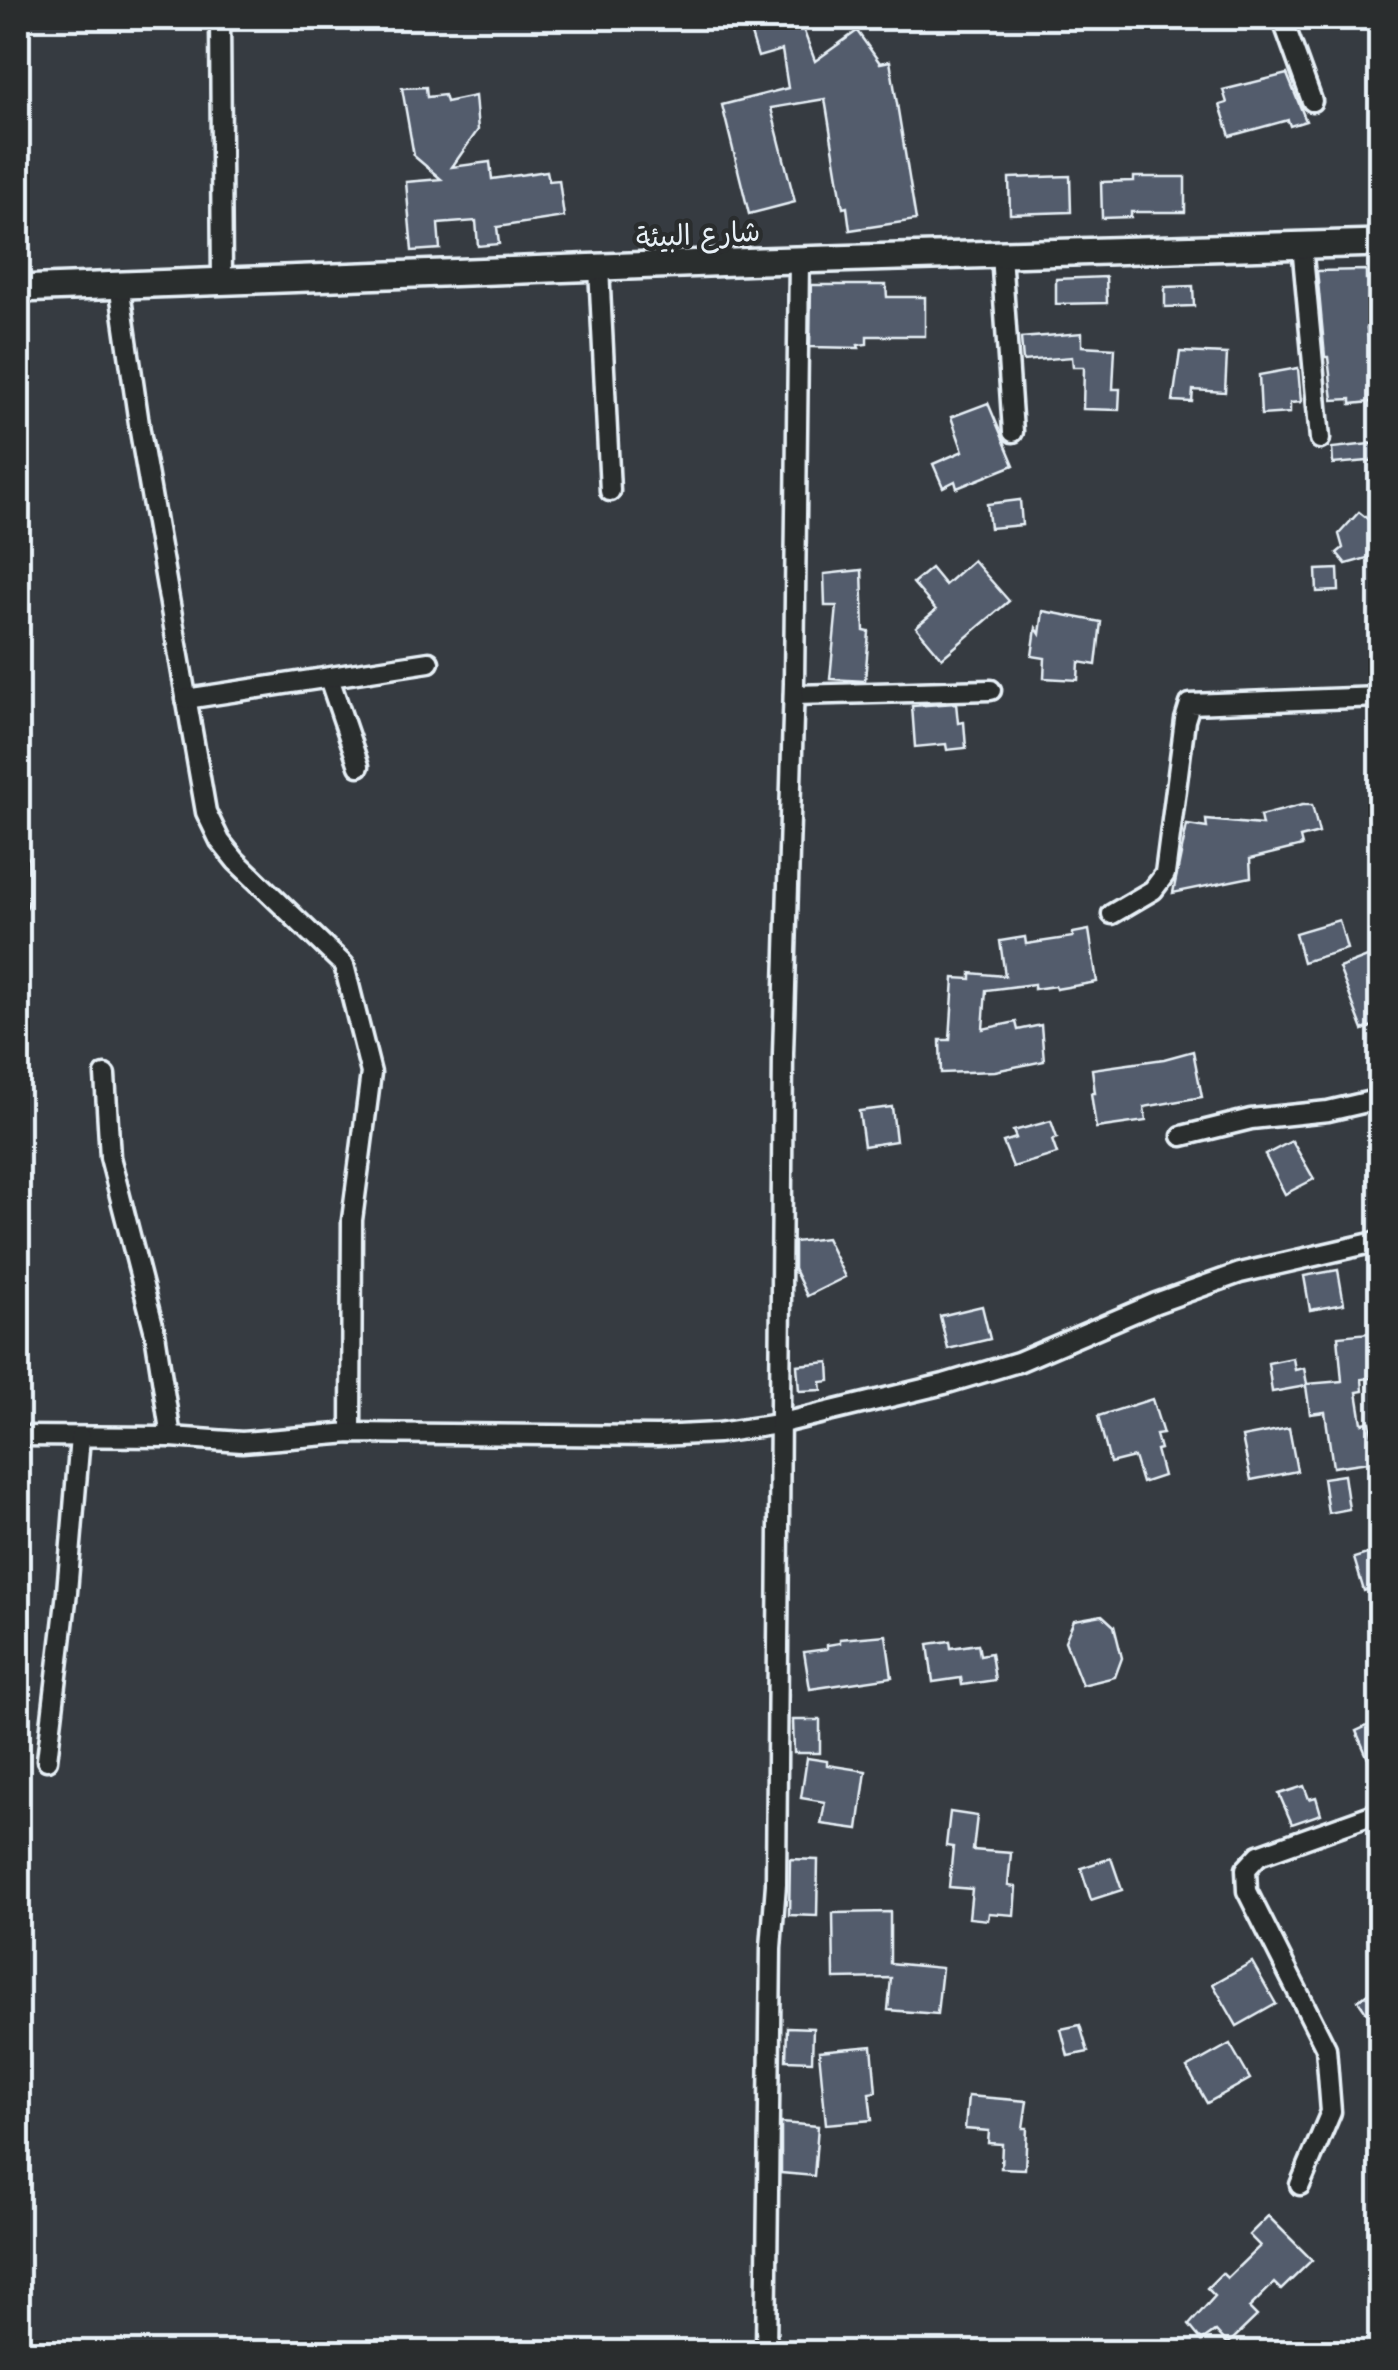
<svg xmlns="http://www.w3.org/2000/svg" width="1398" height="2370" font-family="Mali,'Playpen Sans Arabic',sans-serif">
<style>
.building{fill:#525b6c;stroke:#e8f1f8;stroke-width:2.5}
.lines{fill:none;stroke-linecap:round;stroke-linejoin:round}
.street-casing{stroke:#e8f1f8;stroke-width:25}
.secondary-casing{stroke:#e8f1f8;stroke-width:32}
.street{stroke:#2a2d2e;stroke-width:18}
.secondary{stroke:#2a2d2e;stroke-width:25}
.labels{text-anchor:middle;stroke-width:9;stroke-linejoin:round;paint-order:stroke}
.street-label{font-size:28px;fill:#e8f1f8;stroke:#2a2d2e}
</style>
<rect width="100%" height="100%" fill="#363b41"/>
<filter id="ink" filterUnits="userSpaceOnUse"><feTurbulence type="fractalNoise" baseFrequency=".01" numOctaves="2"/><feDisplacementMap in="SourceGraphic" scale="20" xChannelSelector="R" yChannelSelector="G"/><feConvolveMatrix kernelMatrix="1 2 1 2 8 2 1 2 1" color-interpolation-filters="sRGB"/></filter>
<g filter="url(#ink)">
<!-- building -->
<g class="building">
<polygon points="746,18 799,18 815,61 857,31 880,63 890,61 916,220 850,230 847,207 843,208 825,99 771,108 795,202 749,214 722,105 788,88 782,50 758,57"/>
<polygon points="1287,74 1306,121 1290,126 1288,120 1230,136 1220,105 1227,103 1223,90"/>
<polygon points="426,87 427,97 444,95 446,102 475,96 478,130 452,167 490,162 492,179 547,171 549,181 559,180 564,217 497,227 499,244 478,246 476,221 438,224 440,249 412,251 406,182 441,179 414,156 402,88"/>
<polygon points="1070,176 1071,212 1010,214 1009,178"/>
<polygon points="1134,177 1185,177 1185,212 1131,212 1131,217 1102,218 1101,182 1134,181"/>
<polygon points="1366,270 1366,279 1378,279 1380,328 1367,329 1374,382 1380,381 1380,401 1351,404 1351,399 1333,400 1328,357 1325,357 1317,271"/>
<polygon points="1106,277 1107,303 1056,304 1056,279"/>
<polygon points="811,285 886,285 887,297 925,297 925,336 867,336 867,344 858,345 859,348 810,347"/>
<polygon points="1193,286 1194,306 1165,307 1165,287"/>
<polygon points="1082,333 1082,346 1115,348 1113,389 1120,389 1119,410 1083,409 1084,367 1073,367 1072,357 1023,361 1021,338"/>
<polygon points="1180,352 1227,354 1225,392 1193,390 1192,402 1173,401"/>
<polygon points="1298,368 1301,402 1290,403 1290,413 1261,415 1259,375"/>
<polygon points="988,403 1014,465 957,488 955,481 943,487 933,464 963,451 951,417"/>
<polygon points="1380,443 1380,460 1333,464 1332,448"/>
<polygon points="1020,500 1022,525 990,528 987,504"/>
<polygon points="1359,512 1380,529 1380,536 1370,543 1375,549 1369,552 1371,557 1346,564 1337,553 1343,548 1339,534"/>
<polygon points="973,560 1009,601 942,658 916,627 936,610 913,583 931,568 945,585"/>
<polygon points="1338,569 1339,591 1317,592 1316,570"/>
<polygon points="862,570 864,631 869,632 865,681 830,679 837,606 825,606 824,574"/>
<polygon points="1043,611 1101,622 1096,665 1079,662 1078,680 1044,678 1045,658 1032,656 1036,628 1040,634"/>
<polygon points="956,703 958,723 964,722 966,748 947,750 946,744 915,747 912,706"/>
<polygon points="1302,805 1312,805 1319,833 1300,838 1302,846 1250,859 1251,877 1173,893 1187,825 1207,828 1206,820 1262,825 1260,816"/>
<polygon points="1339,920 1347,949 1303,962 1295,933"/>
<polygon points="1089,930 1097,982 1056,989 1055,986 1034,989 1034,984 986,990 983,1029 1016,1022 1018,1030 1041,1025 1044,1061 995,1071 941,1073 940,1040 950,1040 954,978 971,979 971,973 1005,976 1000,941 1025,937 1026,944 1073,937 1073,933"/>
<polygon points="1380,952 1380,1023 1363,1030 1339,968"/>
<polygon points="1193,1051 1202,1097 1144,1107 1146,1121 1096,1128 1091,1093 1095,1093 1092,1069 1164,1059"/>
<polygon points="892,1107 896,1141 864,1146 859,1111"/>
<polygon points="1051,1121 1057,1138 1052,1140 1057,1154 1013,1167 1003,1142 1016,1138 1013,1131"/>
<polygon points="1292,1141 1314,1179 1285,1194 1265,1155"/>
<polygon points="826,1238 845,1277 807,1296 794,1269 794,1242"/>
<polygon points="1338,1270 1344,1304 1310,1310 1304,1276"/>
<polygon points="982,1306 990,1339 948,1349 940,1316"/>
<polygon points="1369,1333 1372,1378 1362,1379 1363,1391 1357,1392 1362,1423 1370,1422 1376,1461 1333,1467 1325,1412 1310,1414 1306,1386 1272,1392 1268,1363 1293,1358 1295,1370 1304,1368 1307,1384 1342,1381 1338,1336"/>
<polygon points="829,1362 830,1381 821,1382 822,1390 799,1391 797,1365"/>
<polygon points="1152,1399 1163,1434 1156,1435 1160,1449 1156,1450 1163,1476 1142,1483 1134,1457 1110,1463 1098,1416"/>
<polygon points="1289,1428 1297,1471 1251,1480 1242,1437"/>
<polygon points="1344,1475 1349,1509 1328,1513 1323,1478"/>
<polygon points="1380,1550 1380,1586 1364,1591 1354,1558"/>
<polygon points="1102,1615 1114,1626 1122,1658 1115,1677 1082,1685 1065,1641 1074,1620"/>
<polygon points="886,1635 892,1677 810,1689 804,1652 827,1649 827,1645 840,1643 840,1639"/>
<polygon points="950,1641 951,1648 978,1644 980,1655 991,1653 995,1680 962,1685 961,1678 933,1682 928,1644"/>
<polygon points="793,1720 820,1720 820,1753 794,1753"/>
<polygon points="1380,1720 1380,1786 1356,1731"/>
<polygon points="807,1758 827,1761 827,1765 866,1771 858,1829 821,1824 825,1802 801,1798"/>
<polygon points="1304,1786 1309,1799 1316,1797 1321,1814 1292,1824 1279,1794"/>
<polygon points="950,1812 977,1816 973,1850 1011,1853 1008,1886 1016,1887 1014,1915 989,1913 988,1920 969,1918 972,1889 949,1887 953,1847 946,1846"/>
<polygon points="1111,1858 1122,1890 1091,1900 1081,1868"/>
<polygon points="790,1859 818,1860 817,1916 789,1915"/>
<polygon points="890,1912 890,1963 942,1968 937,2014 888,2010 891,1978 834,1979 833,1913"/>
<polygon points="1252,1962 1276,2004 1237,2026 1213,1984"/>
<polygon points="1380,1984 1380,2031 1358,2000"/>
<polygon points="1080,2025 1088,2052 1068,2056 1061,2029"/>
<polygon points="787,2027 813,2028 812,2061 786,2060"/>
<polygon points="1230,2044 1250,2079 1207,2103 1187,2068"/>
<polygon points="872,2046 876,2092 869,2093 872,2120 826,2124 819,2051"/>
<polygon points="968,2096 1027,2101 1023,2128 1027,2128 1025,2169 1001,2168 1002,2144 988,2143 989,2131 965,2129"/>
<polygon points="781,2123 818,2126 814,2176 781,2173"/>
<polygon points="1268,2216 1312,2260 1281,2290 1274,2283 1249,2308 1257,2316 1228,2344 1216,2331 1202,2341 1189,2325 1215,2296 1207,2288 1222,2273 1227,2278 1260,2246 1249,2235"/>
</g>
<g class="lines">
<defs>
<g id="street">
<polyline points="220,18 222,281"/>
<polyline points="1282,18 1312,101"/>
<polyline points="1302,245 1320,439"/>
<polyline points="1001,254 1013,432"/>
<polyline points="599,268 610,491"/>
<polyline points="119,284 140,431 206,812 220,841 236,861 344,965 371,1073 352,1220 351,1433"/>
<polyline points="329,678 359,766"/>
<polyline points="794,695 991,690"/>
<polyline points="186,699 429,662"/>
<polyline points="18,863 18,900"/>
<polyline points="1112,914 1153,890 1165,874 1185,720 1190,704 1380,697"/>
<polyline points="105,1075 110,1157 155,1333 171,1437"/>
<polyline points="1182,1136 1251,1119 1328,1111 1380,1099"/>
<polyline points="18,1436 171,1437 242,1442 351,1433 657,1436 718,1433 778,1424 944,1384 1018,1362 1156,1303 1240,1273 1380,1241"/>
<polyline points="47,1760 67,1592 80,1437"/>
<polyline points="1300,2185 1331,2112 1326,2048 1247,1891 1246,1869 1259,1855 1380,1812"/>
<polyline points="766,2352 771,1948 776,1884 783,1054 794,683 799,260"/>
</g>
<polyline id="secondary" points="18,289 761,261 1380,243"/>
</defs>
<!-- street casing -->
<use href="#street" class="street-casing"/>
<!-- secondary casing -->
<use href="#secondary" class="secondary-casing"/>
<!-- street -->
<use href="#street" class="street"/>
<!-- secondary -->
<use href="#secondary" class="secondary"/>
</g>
</g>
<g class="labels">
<!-- street labels -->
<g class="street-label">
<text transform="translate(698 234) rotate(-3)" y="10">شارع البيئة</text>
</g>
</g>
<!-- margin -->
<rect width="1398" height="2370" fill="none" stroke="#2a2d2e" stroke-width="60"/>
<rect x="30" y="30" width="1338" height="2310" fill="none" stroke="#e8f1f8" stroke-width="4" filter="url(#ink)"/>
</svg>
